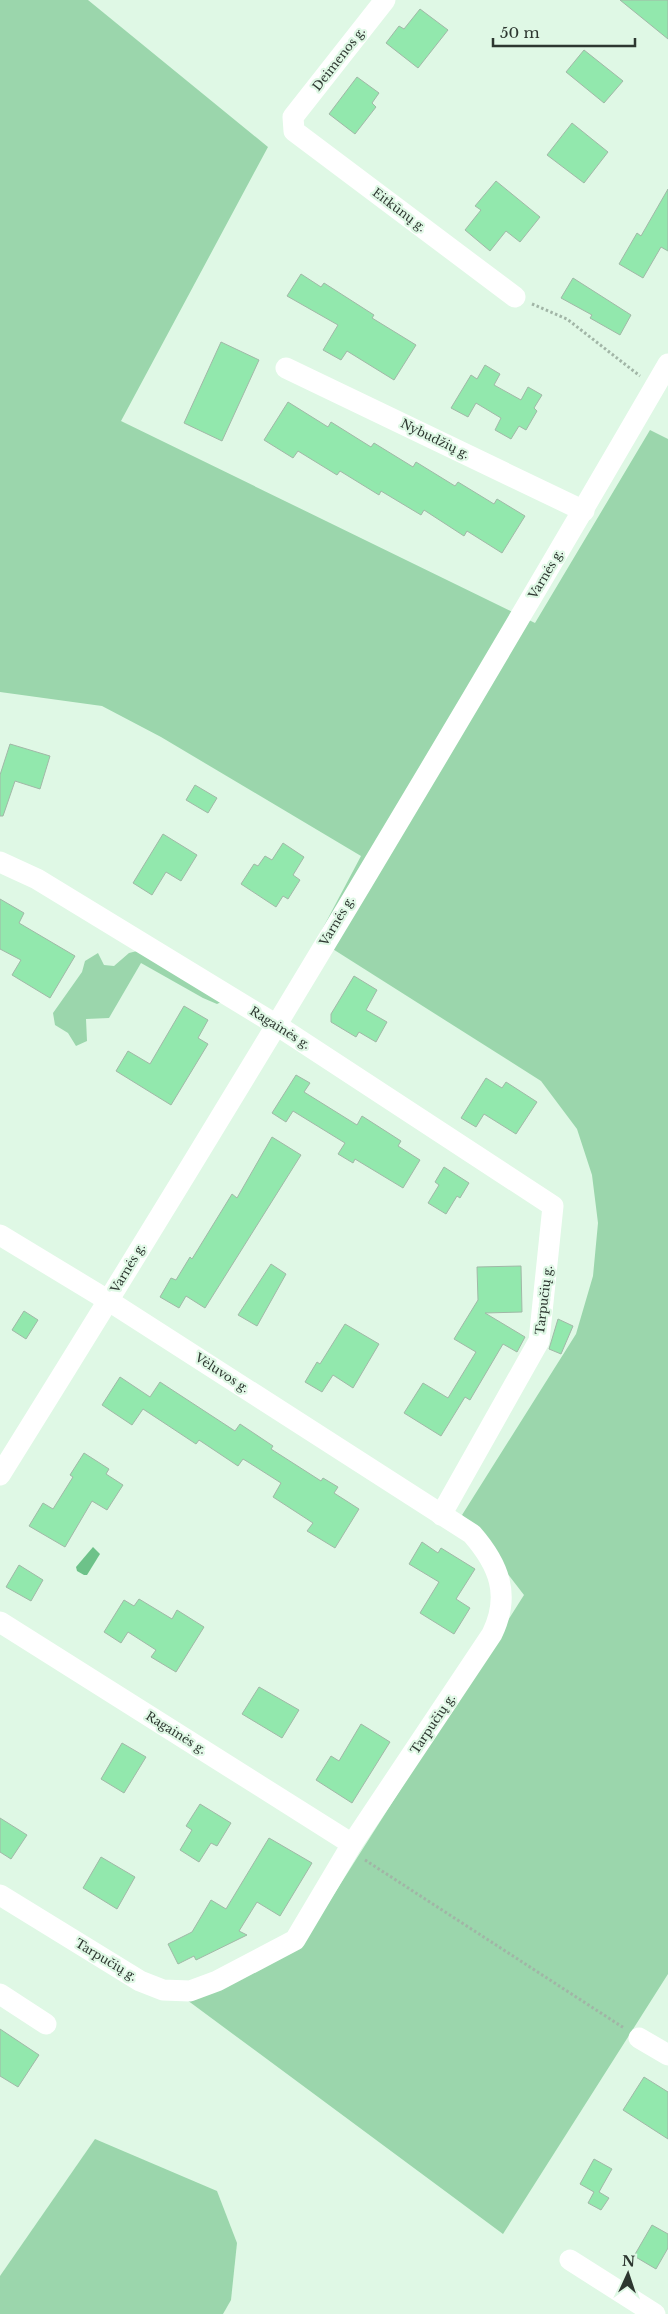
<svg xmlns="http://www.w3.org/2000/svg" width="668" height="2314" font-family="'Libre Baskerville',serif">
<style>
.green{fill:#9bd6ac}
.water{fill:#6dc289}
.building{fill:#92e8ad;stroke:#a1b8a7}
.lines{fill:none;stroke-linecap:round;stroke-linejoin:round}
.path{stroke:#a1b5a6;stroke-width:3;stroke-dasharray:2.5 2.5;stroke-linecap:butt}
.minor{stroke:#fff;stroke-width:21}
.labels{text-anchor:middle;stroke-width:4.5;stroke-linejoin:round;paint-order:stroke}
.street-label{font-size:12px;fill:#2d3730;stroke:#dff8e5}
</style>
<rect width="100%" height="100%" fill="#dff8e5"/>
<!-- green -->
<g class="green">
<polygon points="0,0 88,0 268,147 121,421 535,623 650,430 668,439 668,1974 503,2234 187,2000 303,1943 524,1595 462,1515 576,1334 593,1276 598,1223 592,1175 577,1129 541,1081 317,939 361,856 161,737 102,706 0,692"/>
<polygon points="141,950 225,1000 217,1004 203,998 141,963 109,1018 86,1019 87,1041 76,1046 68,1033 55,1025 53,1013 82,972 85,961 98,953 104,965 114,966 129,953"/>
<polygon points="95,2139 217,2191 237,2243 231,2300 223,2314 0,2314 0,2276"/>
</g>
<!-- water -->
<polygon class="water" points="93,1547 100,1554 87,1575 84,1575 77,1571 76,1567"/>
<!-- building -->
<g class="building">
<polygon points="620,0 668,0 668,39"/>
<polygon points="420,9 448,30 418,68 386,43 399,26 404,29"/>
<polygon points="584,50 623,81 604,103 566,72"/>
<polygon points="357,77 379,93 372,103 376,107 355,134 329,114"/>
<polygon points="572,123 608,152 584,183 547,155"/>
<polygon points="496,181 540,217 520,242 506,231 490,251 465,230 481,210 475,206"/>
<polygon points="668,189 668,251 661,247 643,278 619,264 637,233 641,236"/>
<polygon points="301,274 321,287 324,283 374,315 372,318 416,345 394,380 347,351 341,360 323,350 338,325 287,296"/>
<polygon points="573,278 631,315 620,335 590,318 592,315 561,298"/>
<polygon points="221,342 259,360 222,441 184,423"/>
<polygon points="485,365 500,374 494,385 521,400 528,387 542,395 534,408 537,411 526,430 519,426 511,439 495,430 501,418 476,403 468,417 451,408 471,375 477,379"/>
<polygon points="288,402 328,427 331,422 371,447 374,443 413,467 416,462 455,486 458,482 494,504 497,499 525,516 502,553 467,531 464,536 424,510 421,515 381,491 379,495 340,471 337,475 298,451 293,458 264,440"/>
<polygon points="10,744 50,756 40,789 15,781 3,816 0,816 0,775"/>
<polygon points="195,785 217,798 208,813 186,800"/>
<polygon points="163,834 197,855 181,881 166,872 152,895 133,883"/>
<polygon points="283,843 304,857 293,875 300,880 288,899 283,896 276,907 241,884 254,864 258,866 265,856 272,860"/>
<polygon points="0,899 24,913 19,923 75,956 50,998 12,975 21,960 0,949"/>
<polygon points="354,976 377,990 366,1010 387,1022 376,1042 359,1032 356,1037 331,1022 331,1014"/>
<polygon points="184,1006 208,1020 198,1038 208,1044 171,1105 116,1071 128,1051 150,1064"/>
<polygon points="296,1075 310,1083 304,1092 357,1125 362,1116 401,1141 398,1146 420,1160 403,1188 355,1159 353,1163 338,1154 345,1143 293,1111 286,1122 272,1113"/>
<polygon points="486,1078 502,1088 506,1082 537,1102 516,1134 484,1114 476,1127 461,1118"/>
<polygon points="272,1137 301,1155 205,1308 186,1296 179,1308 160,1297 171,1278 176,1280 190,1257 192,1259 232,1194 237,1198"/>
<polygon points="444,1167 469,1183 460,1198 457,1196 446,1214 428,1203 439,1185 435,1182"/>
<polygon points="271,1264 286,1274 257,1326 238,1315"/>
<polygon points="521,1266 522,1312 485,1313 525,1337 517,1352 503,1344 470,1400 465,1397 441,1436 404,1413 423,1383 448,1398 476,1352 454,1339 478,1300 477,1267"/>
<polygon points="24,1311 38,1320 26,1339 12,1330"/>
<polygon points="558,1319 573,1326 561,1354 549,1349"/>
<polygon points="345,1324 379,1344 353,1388 333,1375 322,1392 305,1382 317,1362 320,1364"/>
<polygon points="120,1377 150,1397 160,1382 235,1431 240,1424 273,1446 271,1449 321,1481 323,1478 338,1487 334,1493 359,1509 335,1548 307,1531 313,1523 273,1497 281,1483 248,1462 243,1459 238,1466 199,1440 196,1444 143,1409 132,1425 102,1405"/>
<polygon points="84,1453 109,1469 106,1474 123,1485 107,1510 92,1501 65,1547 29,1526 43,1503 53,1509 73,1477 70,1475"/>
<polygon points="422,1542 438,1553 441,1548 475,1569 456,1599 470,1608 454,1634 420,1613 439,1582 409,1564"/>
<polygon points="19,1565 43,1580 31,1601 6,1587"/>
<polygon points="139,1599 172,1619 177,1610 204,1627 176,1672 151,1657 156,1650 128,1632 121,1643 104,1632 124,1600 134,1606"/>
<polygon points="259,1687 299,1710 282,1738 242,1714"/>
<polygon points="361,1724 390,1742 352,1803 316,1780 331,1756 339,1761"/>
<polygon points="122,1743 146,1757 124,1793 101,1779"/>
<polygon points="200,1804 231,1823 217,1846 211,1843 199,1862 180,1850 192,1830 186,1826"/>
<polygon points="0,1818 27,1835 11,1859 0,1852"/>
<polygon points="269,1838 312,1863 280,1916 257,1902 239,1931 247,1935 196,1960 194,1956 178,1964 168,1944 192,1932 211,1900 226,1909"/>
<polygon points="101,1857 135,1877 117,1909 83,1888"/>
<polygon points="0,2029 39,2055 18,2087 0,2076"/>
<polygon points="644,2077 668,2092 668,2139 623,2110"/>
<polygon points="594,2159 612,2169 599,2192 609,2198 601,2210 588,2203 594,2192 580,2184"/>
<polygon points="652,2225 668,2234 668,2248 656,2269 634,2256"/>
</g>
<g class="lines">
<!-- path -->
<g class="path">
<polyline points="532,304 567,319 640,376"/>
<polyline points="365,1860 624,2028"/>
</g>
<!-- minor -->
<g class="minor">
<polyline points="385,0 293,117 294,131 515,297"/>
<polyline points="286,368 584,511"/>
<polyline points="0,862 37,879 275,1024 553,1206 539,1341 441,1515"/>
<path d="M0 1235 109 1301 472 1534C499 1565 511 1595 492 1634L352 1844 295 1940 217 1981 190 1991 163 1990 140 1981 0 1895"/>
<path d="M0 1475C229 1108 451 738 668 364"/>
<polyline points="0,1622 352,1844"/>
<polyline points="0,1994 46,2024"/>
<polyline points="639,2038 668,2055"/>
<polyline points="570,2260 655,2314"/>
</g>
</g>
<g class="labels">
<!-- street labels -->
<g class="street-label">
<text transform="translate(339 59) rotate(-52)" y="4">Deimenos g.</text>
<text transform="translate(399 210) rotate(37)" y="4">Eitkūnų g.</text>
<text transform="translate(435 439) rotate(26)" y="4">Nybudžių g.</text>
<text transform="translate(546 574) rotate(-59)" y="4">Varnės g.</text>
<text transform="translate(337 921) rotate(-59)" y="4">Varnės g.</text>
<text transform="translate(280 1028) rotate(32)" y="4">Ragainės g.</text>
<text transform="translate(128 1268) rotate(-59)" y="4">Varnės g.</text>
<text transform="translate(544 1300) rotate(-83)" y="4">Tarpučių g.</text>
<text transform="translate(222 1373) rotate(33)" y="4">Vėluvos g.</text>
<text transform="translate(433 1724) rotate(-56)" y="4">Tarpučių g.</text>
<text transform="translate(176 1733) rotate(32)" y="4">Ragainės g.</text>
<text transform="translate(106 1960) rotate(31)" y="4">Tarpučių g.</text>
</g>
</g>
<!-- north arrow -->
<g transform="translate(628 2274) rotate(3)" stroke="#dff8e5" stroke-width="4" paint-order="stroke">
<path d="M0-4L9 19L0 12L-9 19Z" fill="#2d3730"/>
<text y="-8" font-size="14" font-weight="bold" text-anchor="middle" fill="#2d3730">N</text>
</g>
<!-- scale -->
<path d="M493 38v8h142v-8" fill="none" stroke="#2d3730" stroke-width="2.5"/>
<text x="500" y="38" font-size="15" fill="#2d3730" stroke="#dff8e5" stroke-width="4" paint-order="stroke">50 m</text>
</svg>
